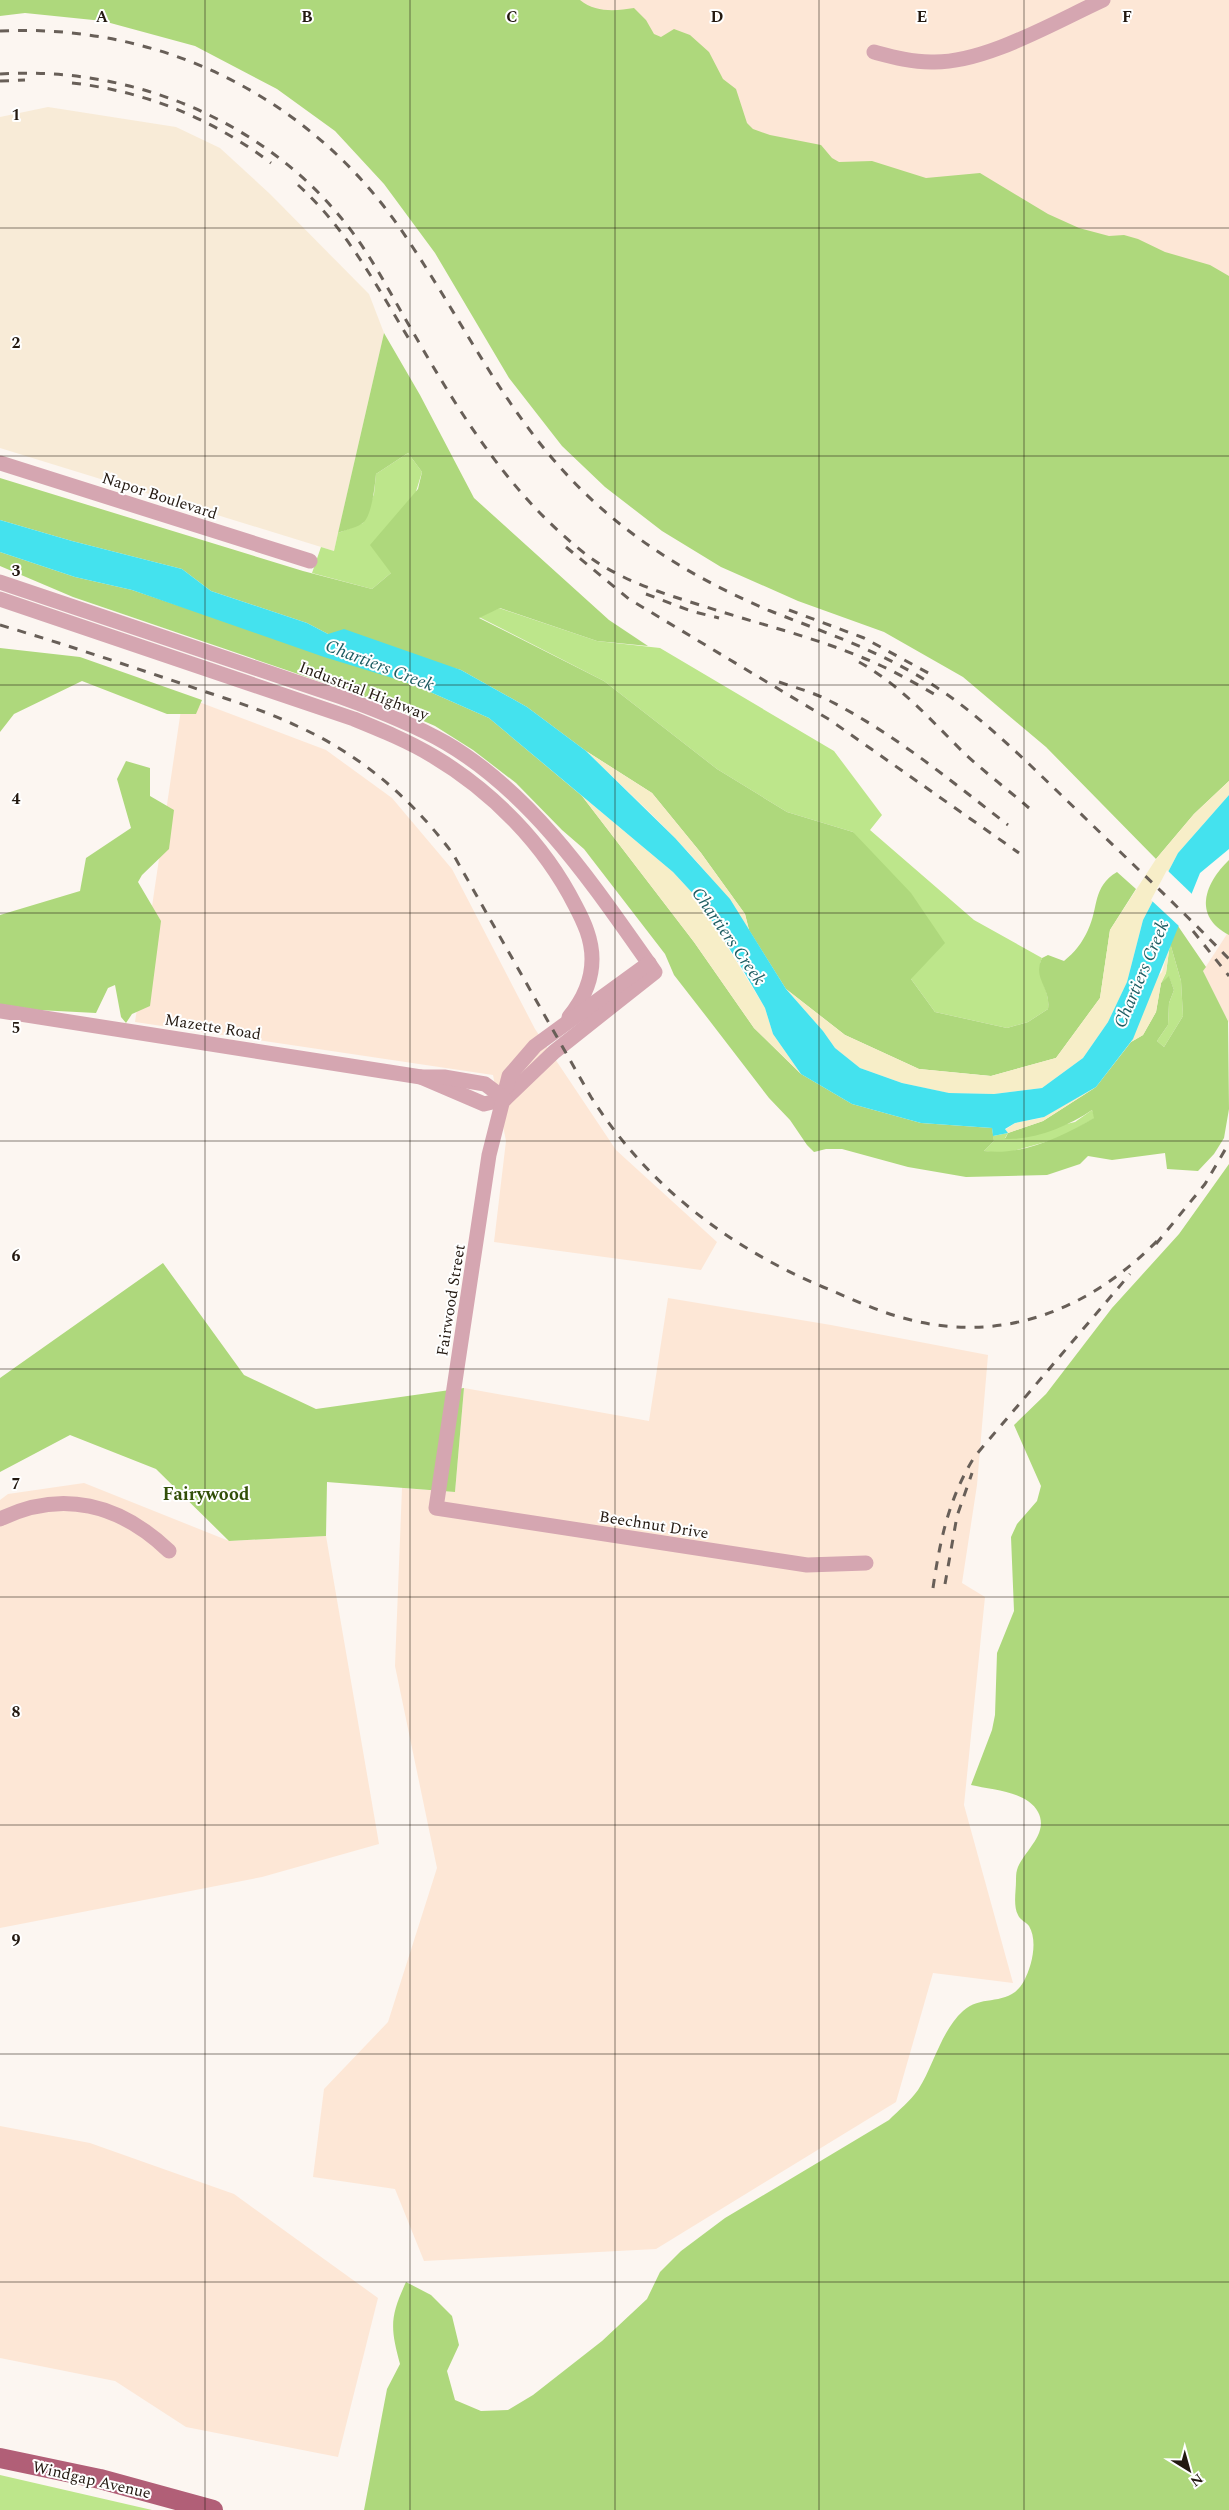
<svg xmlns="http://www.w3.org/2000/svg" width="1229" height="2510" font-family="Spectral,serif">
<style>
.commercial{fill:#f8ebd7}
.built{fill:#fde7d6}
.green{fill:#bde68b}
.forest{fill:#aed87c}
.sand{fill:#f7eec8}
.water{fill:#44e2ee}
.pier{fill:#fcf6f1}
.lines{fill:none;stroke-linecap:round;stroke-linejoin:round}
.minor{stroke:#d5a6b1;stroke-width:15}
.major{stroke:#b15f77;stroke-width:20}
.rail{stroke:#685f58;stroke-width:3;stroke-dasharray:9 9;stroke-linecap:butt}
.grid{fill:none;stroke:#231911;stroke-width:1;stroke-opacity:0.55}
.labels{text-anchor:middle;stroke-width:4;stroke-linejoin:round;paint-order:stroke}
.street-label{font-size:16px;fill:#231911;stroke:#fff}
.water-label{font-size:18px;font-style:italic;fill:#1e5d62;stroke:#fff}
.neighbourhood-label{font-size:18px;font-weight:bold;fill:#324f08;stroke:#fff}
.grid-label{font-size:16px;text-anchor:middle;font-weight:bold;fill:#231911;stroke:#fff;stroke-width:4;stroke-linejoin:round;paint-order:stroke}
</style>
<rect width="100%" height="100%" fill="#fcf6f1"/>
<!-- commercial -->
<polygon class="commercial" points="48,107 176,127 220,148 270,194 369,294 384,333 334,551 0,448 0,117"/>
<!-- built -->
<g class="built">
<polygon points="530,0 1229,0 1229,355 636,221"/>
<polygon points="183,696 326,750 392,798 452,869 535,1029 616,1150 717,1242 701,1270 494,1242 506,1141 493,1075 135,1022"/>
<polygon points="1229,931 1229,1023 1203,971"/>
<polygon points="668,1298 831,1325 988,1355 977,1485 962,1583 985,1597 964,1805 1013,1983 933,1973 896,2102 656,2249 424,2261 395,2189 313,2177 324,2089 388,2022 437,1868 395,1666 402,1488 455,1492 464,1388 649,1421"/>
<polygon points="84,1483 229,1541 326,1536 379,1844 262,1877 0,1928 0,1500 8,1494"/>
<polygon points="0,2126 90,2143 234,2194 378,2298 338,2457 186,2427 115,2381 0,2358"/>
</g>
<!-- green -->
<g class="green">
<polygon points="408,453 422,472 391,573 372,589 312,573 321,547 334,551 338,533 363,523 374,494 376,474"/>
<path d="M499 608 597 641 660 648 834 751 882 815 870 830 974 920 1042 958C1034 976 1051 989 1048 1009L1028 1022 1007 1028 935 1012 911 979 853 832 787 812 717 769 604 681 479 617Z"/>
<polygon points="1170,943 1181,981 1183,1016 1164,1047 1157,1041 1168,1025 1169,1003 1174,990 1169,977 1161,983 1166,973"/>
<polygon points="1092,1110 1095,1118 1060,1138 1003,1154 984,1151 994,1141 993,1136 1008,1133 1005,1138 1075,1122"/>
<polygon points="0,2475 152,2510 0,2510"/>
</g>
<!-- forest -->
<g class="forest">
<path d="M0 0H580C596 13 616 11 634 8L646 20 654 34 661 37 674 29 690 35 709 52 723 79 736 89 747 123 753 129 770 135 821 145 832 158 839 162 872 161 926 178 980 173 1048 214 1079 228 1109 236 1124 235 1138 239 1165 252 1210 265 1229 276V781L1194 814 1156 859 1046 747 963 677 884 632 798 601 721 567 662 531 605 487 562 446 509 378 435 253 384 184 335 131 277 89 195 46 103 21 25 13 0 16Z"/>
<path d="M384 333 420 395 474 498 609 620 648 646 597 641 500 608 479 618 604 681 717 769 787 812 853 832 911 893 945 943 911 979 935 1012 1007 1028 1028 1022 1048 1009C1051 987 1032 979 1042 958L1048 955 1064 961C1075 952 1082 943 1088 930 1099 907 1092 887 1117 872L1136 889 1110 930 1100 998 1056 1058 991 1076 919 1069 845 1035 786 989 749 930 745 914 701 853 652 793 586 751 527 707 461 670 328 634 307 623 211 591 182 569 72 541 0 520V478L303 571 372 589 391 573 370 545 418 489 422 472 408 453 376 474C375 485 372 514 364 522 359 527 345 530 338 533Z"/>
<path d="M0 552 75 577 132 590 412 684 489 718 582 796 694 942 754 1028 801 1074 852 1104 921 1123 992 1128 994 1141 984 1151C1023 1156 1061 1137 1094 1118L1092 1110C1067 1127 1034 1140 1005 1139L1008 1133 1043 1121 1096 1087 1131 1042 1143 1035 1156 1012 1161 983 1169 976 1174 990 1169 1003 1168 1025 1157 1041 1164 1047 1183 1016 1181 981 1170 943 1178 926 1206 967 1203 971 1228 1021 1229 1109 1224 1138 1214 1154 1198 1171 1167 1169 1165 1153 1112 1160 1088 1156 1080 1164 1047 1175 966 1177 908 1167 842 1149H826L814 1152 807 1145 790 1120 769 1098 709 1020 674 975 665 954 584 849 562 830 516 783 473 750 435 726 380 702 73 597 0 566Z"/>
<polygon points="0,648 80,657 202,700 196,714 167,714 82,681 14,714 0,732"/>
<polygon points="126,761 150,768 150,796 174,810 169,849 142,875 138,882 161,921 150,1006 132,1014 126,1023 121,1017 115,985 108,988 96,1013 38,1010 0,1004 0,915 80,891 86,858 131,828 117,779"/>
<path d="M1229 860V935C1192 916 1205 883 1229 860Z"/>
<path d="M1229 1164V2510H364L387 2389 400 2364C390 2327 390 2317 406 2282L431 2295 452 2316 459 2345 447 2371 455 2400 481 2411 508 2410 533 2395 602 2341 647 2299 660 2272 681 2251 725 2218 889 2120C899 2110 910 2101 918 2090 934 2065 941 2031 963 2011 982 1993 1009 2008 1024 1981 1032 1966 1038 1941 1029 1926 1026 1922 1020 1920 1018 1915 1013 1906 1016 1891 1016 1881 1016 1878 1016 1873 1017 1870 1022 1852 1050 1834 1038 1812 1027 1791 992 1790 971 1785L992 1730 995 1715 997 1653 1014 1611 1011 1537 1017 1524 1037 1501 1041 1486 1014 1425 1046 1394 1112 1308 1179 1234Z"/>
<polygon points="163,1263 244,1375 316,1409 464,1388 455,1492 327,1482 326,1536 229,1541 156,1469 70,1435 0,1472 0,1378"/>
</g>
<!-- sand -->
<g class="sand">
<path d="M586 751 652 793 701 853 745 914 749 930C706 861 643 807 586 751Z"/>
<polygon points="1229,781 1229,795 1178,853 1143,920 1127,982 1108,1022 1083,1058 1042,1088 994,1094 948,1093 902,1083 860,1068 835,1048 823,1031 786,989 845,1035 919,1069 991,1076 1056,1058 1100,998 1110,930 1156,859 1194,814"/>
<polygon points="582,796 673,872 698,899 765,1008 773,1034 801,1074 754,1028 694,942"/>
<polygon points="1170,943 1166,973 1161,983 1156,1012 1143,1035 1131,1042 1157,977 1162,972"/>
<polygon points="1096,1087 1043,1121 1008,1133 1005,1130 1015,1123 1041,1118"/>
</g>
<!-- water -->
<polygon class="water" points="0,520 72,541 182,569 211,591 307,623 328,634 344,629 461,670 527,707 586,751 675,838 730,899 786,989 823,1031 835,1048 860,1068 902,1083 949,1093 994,1094 1042,1088 1083,1058 1108,1022 1127,982 1143,920 1178,853 1229,795 1229,849 1200,873 1133,1039 1096,1087 1044,1117 1015,1123 1005,1129 1008,1133 993,1136 992,1128 921,1123 852,1104 801,1074 773,1034 765,1008 743,970 698,899 673,872 489,718 412,684 324,657 132,590 75,577 0,552"/>
<!-- pier -->
<polygon class="pier" points="1167,870 1193,895 1180,927 1151,900"/>
<g class="lines">
<!-- minor -->
<g class="minor">
<path d="M874 52C893 57 911 62 931 62 984 64 1055 22 1103 0"/>
<polyline points="0,463 310,561"/>
<path d="M0 582 341 697C377 710 413 724 446 743 536 796 596 889 655 972L554 1052 505 1099 484 1104 421 1077"/>
<path d="M0 599 354 719C381 730 408 741 433 756 492 791 544 844 575 905 584 922 592 939 592 959 592 982 583 1000 569 1017"/>
<polyline points="649,963 535,1046 509,1076 489,1155 436,1508 807,1565 866,1563"/>
<polyline points="0,1011 421,1077 444,1077 485,1084 505,1099"/>
<path d="M0 1519C62 1489 120 1504 169 1551"/>
</g>
<!-- major -->
<polyline class="major" points="0,2458 100,2479 213,2510"/>
<!-- rail -->
<g class="rail">
<path d="M0 31C166 23 317 101 408 240 480 348 522 450 629 531 672 564 719 589 768 610 818 630 869 647 915 674 978 710 1028 764 1080 813 1130 862 1181 909 1229 959"/>
<path d="M0 74C137 65 278 126 358 240 377 267 393 298 410 327 459 412 509 495 588 556 626 584 675 597 719 611 767 626 815 638 861 657 889 668 915 683 941 698"/>
<polyline points="0,81 25,80"/>
<path d="M72 83C145 91 213 119 271 163"/>
<path d="M298 185C346 228 376 285 409 339"/>
<polyline points="566,547 629,599 830,720 1019,853"/>
<polyline points="646,594 691,611 719,618"/>
<polyline points="789,610 864,638 932,675"/>
<path d="M0 625C61 643 120 663 180 683 219 697 260 708 297 726 360 754 412 799 453 854L591 1097C647 1185 728 1247 823 1287 852 1299 881 1313 911 1320 1008 1344 1093 1307 1160 1238"/>
<path d="M859 662C900 685 929 718 962 751 983 771 1007 789 1029 808"/>
<path d="M779 682C797 688 815 693 832 702 896 735 951 781 1008 825"/>
<polyline points="1193,931 1229,976"/>
<polyline points="1156,1244 1205,1184 1229,1143"/>
<polyline points="945,1584 957,1516 972,1473"/>
<path d="M933 1588C940 1540 949 1497 975 1456L1130 1274"/>
</g>
</g>
<!-- grid -->
<path class="grid" d="M205 0V2510M410 0V2510M615 0V2510M819 0V2510M1024 0V2510M0 228H1229M0 456H1229M0 685H1229M0 913H1229M0 1141H1229M0 1369H1229M0 1597H1229M0 1825H1229M0 2054H1229M0 2282H1229"/>
<g class="labels">
<!-- street labels -->
<g class="street-label">
<text transform="translate(160 495) rotate(18)" y="6">Napor Boulevard</text>
<text transform="translate(364 690) rotate(21)" y="6">Industrial Highway</text>
<text transform="translate(213 1026) rotate(9)" y="6">Mazette Road</text>
<text transform="translate(450 1300) rotate(-81)" y="6">Fairwood Street</text>
<text transform="translate(654 1524) rotate(9)" y="6">Beechnut Drive</text>
<text transform="translate(92 2479) rotate(13)" y="6">Windgap Avenue</text>
</g>
<!-- water labels -->
<g class="water-label">
<text transform="translate(380 665) rotate(21)" y="6">Chartiers Creek</text>
<text transform="translate(729 936) rotate(55)" y="6">Chartiers Creek</text>
<text transform="translate(1141 974) rotate(-67)" y="6">Chartiers Creek</text>
</g>
<!-- neighbourhood labels -->
<g class="neighbourhood-label">
<text x="206" y="1500">Fairywood</text>
</g>
</g>
<g class="grid-label">
<text x="102" y="22">A</text>
<text x="307" y="22">B</text>
<text x="512" y="22">C</text>
<text x="717" y="22">D</text>
<text x="922" y="22">E</text>
<text x="1127" y="22">F</text>
<text x="16" y="120">1</text>
<text x="16" y="348">2</text>
<text x="16" y="576">3</text>
<text x="16" y="804">4</text>
<text x="16" y="1033">5</text>
<text x="16" y="1261">6</text>
<text x="16" y="1489">7</text>
<text x="16" y="1717">8</text>
<text x="16" y="1945">9</text>
</g>
<!-- north arrow -->
<g transform="translate(1189 2470) rotate(143)" stroke="#ffffff" stroke-width="4" paint-order="stroke">
<path d="M0-4L9 19L0 12L-9 19Z" fill="#231911"/>
<text y="-8" font-size="14" font-weight="bold" text-anchor="middle" fill="#231911">N</text>
</g>
</svg>
